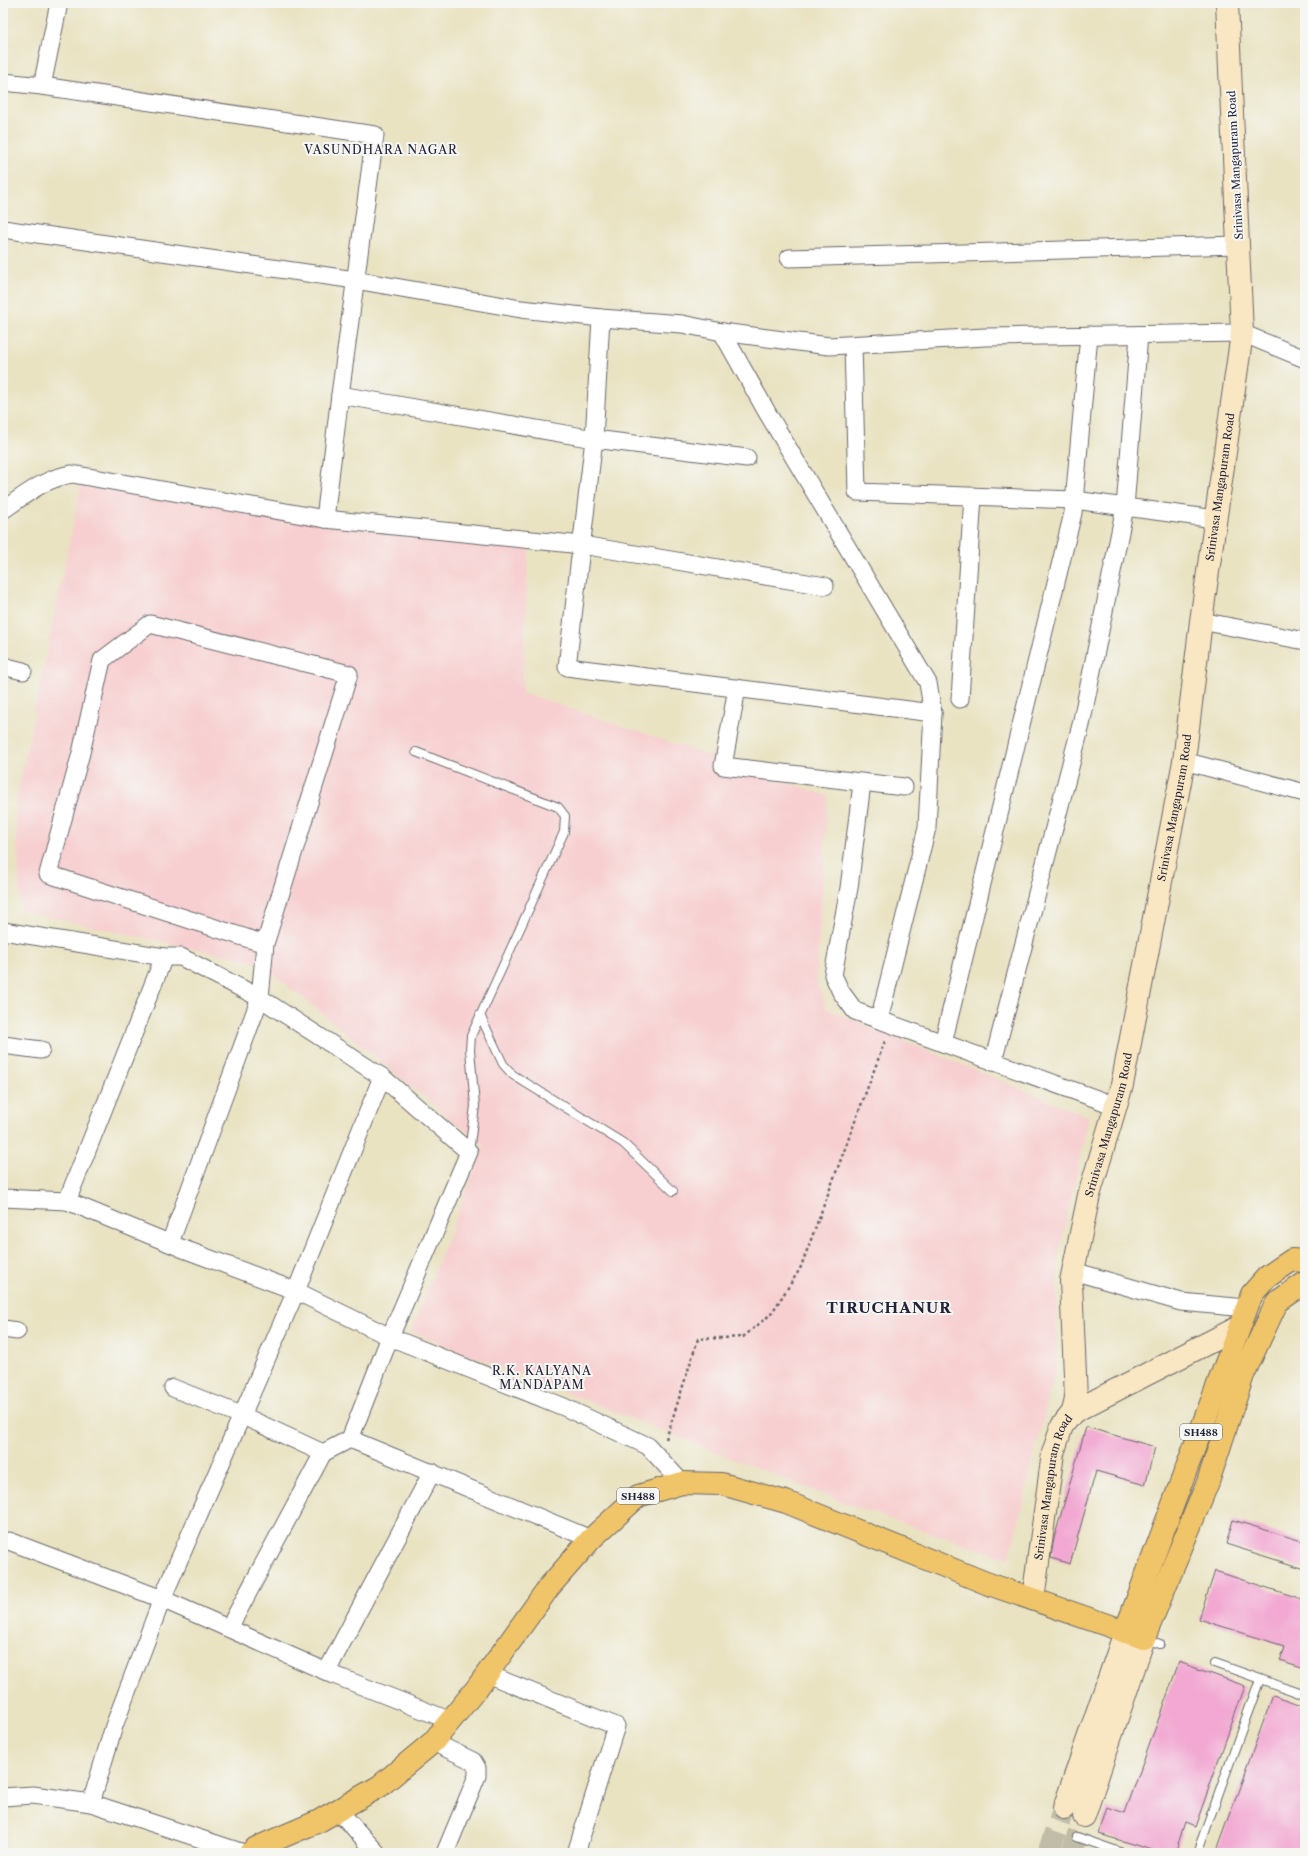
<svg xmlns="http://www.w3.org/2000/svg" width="1308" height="1856" font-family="'Libre Caslon Text',serif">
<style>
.built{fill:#f7cfd0}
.building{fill:#f2a8d2}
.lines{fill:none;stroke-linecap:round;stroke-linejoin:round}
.secondary-tunnel{stroke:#c1bca7;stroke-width:22;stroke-dasharray:22 11;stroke-linecap:butt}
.lane-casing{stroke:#68666a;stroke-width:10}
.street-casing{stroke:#68666a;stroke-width:19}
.secondary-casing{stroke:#68666a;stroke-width:24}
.primary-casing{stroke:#68666a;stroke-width:24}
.path{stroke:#68666a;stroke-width:2.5;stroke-dasharray:3 3;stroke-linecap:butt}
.lane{stroke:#fff;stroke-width:8}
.street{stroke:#fff;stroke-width:17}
.secondary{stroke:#f9e7c3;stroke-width:22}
.primary{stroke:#f0c469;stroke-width:22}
.labels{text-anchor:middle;stroke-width:4;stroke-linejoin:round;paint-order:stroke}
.shield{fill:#f6f6f2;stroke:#626272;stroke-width:1}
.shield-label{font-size:10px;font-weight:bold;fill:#22223b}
.street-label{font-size:11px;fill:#22223b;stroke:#f6f6f2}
.neighbourhood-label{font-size:12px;letter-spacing:1px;fill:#22223b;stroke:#f6f6f2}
.district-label{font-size:15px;font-weight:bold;letter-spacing:1px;fill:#22223b;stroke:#f6f6f2}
</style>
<rect width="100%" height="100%" fill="#f6f6f2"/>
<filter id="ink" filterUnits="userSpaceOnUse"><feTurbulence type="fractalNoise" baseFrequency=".025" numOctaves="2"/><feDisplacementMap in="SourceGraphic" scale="8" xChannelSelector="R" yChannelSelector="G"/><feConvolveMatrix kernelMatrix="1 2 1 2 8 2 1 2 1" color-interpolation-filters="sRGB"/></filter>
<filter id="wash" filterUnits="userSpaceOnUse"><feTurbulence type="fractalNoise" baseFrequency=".012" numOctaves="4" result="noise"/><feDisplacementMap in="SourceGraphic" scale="16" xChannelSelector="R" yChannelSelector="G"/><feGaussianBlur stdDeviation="0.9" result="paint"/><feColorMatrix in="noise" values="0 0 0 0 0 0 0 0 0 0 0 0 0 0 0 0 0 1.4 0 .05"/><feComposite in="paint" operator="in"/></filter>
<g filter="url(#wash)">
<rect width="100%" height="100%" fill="#e9e3c2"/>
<!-- built -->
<polygon class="built" points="81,486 529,549 522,692 828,796 816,979 827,1009 1089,1117 1058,1257 1056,1366 1009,1559 864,1510 411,1332 484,1146 260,963 21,911 15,806"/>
<g id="blocks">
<!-- building -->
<g class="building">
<polygon points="1086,1427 1155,1447 1145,1485 1096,1471 1070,1564 1051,1558 1053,1542"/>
<polygon points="1233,1520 1305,1542 1305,1569 1226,1544"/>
<polygon points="1215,1571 1305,1600 1305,1669 1279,1661 1284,1646 1199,1619"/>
<polygon points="1179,1662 1245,1686 1195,1827 1185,1823 1175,1853 1162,1853 1099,1834 1107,1807 1125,1813"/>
<polygon points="1273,1695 1305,1706 1305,1853 1216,1853"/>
</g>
</g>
</g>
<g filter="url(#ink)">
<use href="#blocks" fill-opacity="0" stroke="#68666a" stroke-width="1"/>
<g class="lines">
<!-- secondary-tunnel -->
<g class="secondary-tunnel">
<polyline points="1048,1853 1064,1808"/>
<polyline points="1072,1853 1084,1816"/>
</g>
<defs>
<g id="lane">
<polyline points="416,752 558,807 565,816 564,832 471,1036 470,1050 475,1106 469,1152"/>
<polyline points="480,1015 503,1064 513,1075 623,1143 673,1191"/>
<polyline points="1146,1639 1160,1644"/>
<polyline points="1215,1663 1305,1695"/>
<polyline points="1077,1837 1123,1853"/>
<polyline points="1197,1853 1260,1679"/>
</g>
<g id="street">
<polyline points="3,82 42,86 375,135 340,395 325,519"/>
<polyline points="42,86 59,3"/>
<polyline points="3,229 355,280 521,309 601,318 682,324 722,332 829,346 985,337 1242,333 1305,359"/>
<polyline points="789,258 1238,245"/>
<polyline points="601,318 594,439 747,458"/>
<polyline points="722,332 768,414 928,683 933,713 927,828 879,1020"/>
<polyline points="853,345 857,492 1075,500 1125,507 1139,335"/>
<polyline points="340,395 594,439 567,667 933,713"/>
<path d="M3 510C25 495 45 478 72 474L325 519 582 545 825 586"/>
<polyline points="1201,621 1305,641"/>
<polyline points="3,666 23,671"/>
<polyline points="737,688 723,766 904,787"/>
<polyline points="960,699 973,496"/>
<polyline points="1184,761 1305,793"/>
<polyline points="862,783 849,888 833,975 841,992 855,1011 1116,1106"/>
<polyline points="3,931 164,957 181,957 260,998 382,1077 469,1152 390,1337 350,1439 591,1539"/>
<polyline points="943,1043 1073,513 1089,335"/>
<polyline points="3,1045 41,1050"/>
<polyline points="993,1062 1081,725 1125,507 1215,519"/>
<polyline points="3,1198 67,1201 181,1248 296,1291 390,1337 564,1407 648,1446 682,1483"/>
<polyline points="67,1201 164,957"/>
<polyline points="170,1243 260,998 265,944 48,874 81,753 102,660 150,624 349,674 265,944"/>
<polyline points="1073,1271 1181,1302 1246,1308"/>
<polyline points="3,1329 17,1331"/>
<polyline points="173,1388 241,1415 323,1453 350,1439"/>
<polyline points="9,1541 162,1599 296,1291 382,1077"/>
<polyline points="229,1628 323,1453"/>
<polyline points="327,1671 432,1472"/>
<polyline points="487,1674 616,1726 576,1853"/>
<polyline points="433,1742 473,1761 477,1768 477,1776 445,1853"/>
<polyline points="3,1797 33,1795 91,1803"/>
<polyline points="338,1810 377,1853"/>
<polyline points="244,1853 91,1803 114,1726 162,1599 334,1675 451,1721"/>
</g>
<g id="secondary">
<polyline points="1073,1412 1239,1327"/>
<path id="s1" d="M1033 1599 1053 1453 1062 1426 1073 1412 1076 1399 1071 1281 1089 1195 1122 1085 1184 761 1201 621 1242 333 1227 3"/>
<polyline points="1064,1808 1125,1632"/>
<polyline points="1084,1816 1144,1638"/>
</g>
<g id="primary">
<polyline points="1125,1632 1252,1294 1267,1277 1292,1260 1305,1261"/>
<polyline points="250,1853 256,1848 319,1821 380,1786 433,1742 477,1688 549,1587 591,1539 638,1496 682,1483 722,1484 786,1502 986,1583 1144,1638 1208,1482 1243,1375 1277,1302 1305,1283"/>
</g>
</defs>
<!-- lane casing -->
<use href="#lane" class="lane-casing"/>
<!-- street casing -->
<use href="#street" class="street-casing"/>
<!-- secondary casing -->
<use href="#secondary" class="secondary-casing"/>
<!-- primary casing -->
<use href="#primary" class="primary-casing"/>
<!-- path -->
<polyline class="path" points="666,1439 698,1339 743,1337 771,1314 800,1269 885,1041"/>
<!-- lane -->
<use href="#lane" class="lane"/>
<!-- street -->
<use href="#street" class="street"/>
<!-- secondary -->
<use href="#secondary" class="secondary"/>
<!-- primary -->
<use href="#primary" class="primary"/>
</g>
</g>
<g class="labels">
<!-- shield labels -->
<g class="shield">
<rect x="1180" y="1424" width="42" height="16" rx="3"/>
<rect x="617" y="1488" width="42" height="16" rx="3"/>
</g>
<g class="shield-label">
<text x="1201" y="1436">SH488</text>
<text x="638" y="1500">SH488</text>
</g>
<!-- street labels -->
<g class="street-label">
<text transform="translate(1235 165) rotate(-93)" y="4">Srinivasa Mangapuram Road</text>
<text dy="4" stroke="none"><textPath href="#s1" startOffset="1134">Srinivasa Mangapuram Road</textPath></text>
<text dy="4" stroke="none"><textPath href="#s1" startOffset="810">Srinivasa Mangapuram Road</textPath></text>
<text dy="4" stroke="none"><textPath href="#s1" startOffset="486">Srinivasa Mangapuram Road</textPath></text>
<text dy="4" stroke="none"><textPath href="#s1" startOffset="114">Srinivasa Mangapuram Road</textPath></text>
</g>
<!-- neighbourhood labels -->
<g class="neighbourhood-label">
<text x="381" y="154">VASUNDHARA NAGAR</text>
<text x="542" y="1375">R.K. KALYANA<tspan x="542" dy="14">MANDAPAM</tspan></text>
</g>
<!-- district labels -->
<g class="district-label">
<text x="889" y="1313">TIRUCHANUR</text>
</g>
</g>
<!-- margin -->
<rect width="1308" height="1856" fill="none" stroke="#f6f6f2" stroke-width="16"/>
</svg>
